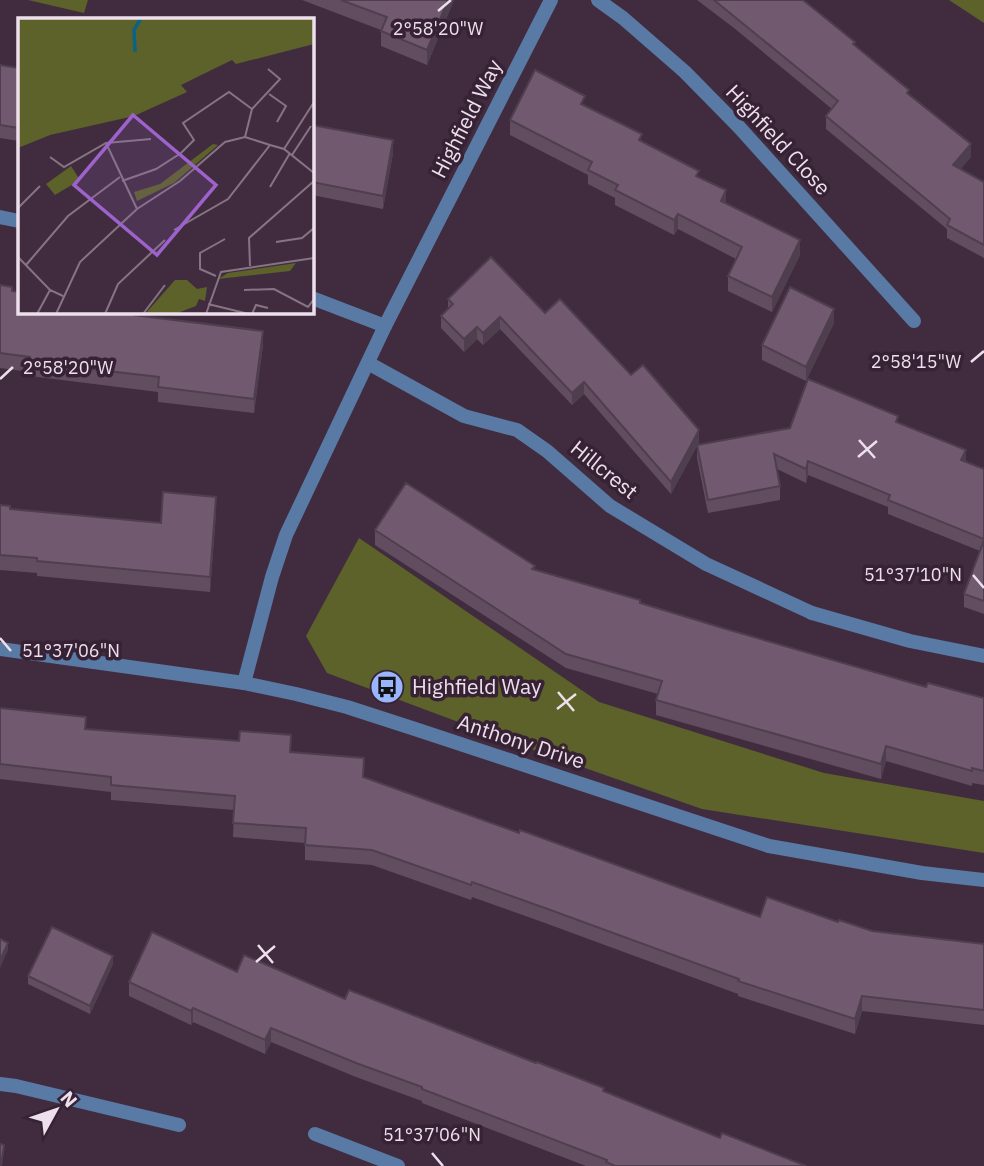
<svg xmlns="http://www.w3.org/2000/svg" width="984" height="1166" font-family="'IBM Plex Sans',sans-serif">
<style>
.green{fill:#5c6229}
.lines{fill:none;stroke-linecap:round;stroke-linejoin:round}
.lane{stroke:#587aa5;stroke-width:14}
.street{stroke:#587aa5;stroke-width:14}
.wall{fill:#614d5f}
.shaded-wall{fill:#4f3f4e}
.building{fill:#715a6f;stroke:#4f3f4e;stroke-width:2}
.ticks{fill:none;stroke:#eddfeb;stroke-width:2.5}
.labels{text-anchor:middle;stroke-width:7;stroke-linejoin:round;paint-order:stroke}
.street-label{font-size:21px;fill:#eddfeb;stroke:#372235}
.poi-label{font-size:21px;fill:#eddfeb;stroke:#372235;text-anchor:start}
.inset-river{fill:none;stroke:#0b6282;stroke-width:3.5}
.inset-road{fill:none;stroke:#867484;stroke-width:2}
.view{fill:#9d62cc;fill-opacity:0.15;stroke:#9d62cc;stroke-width:3.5}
.inset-edge{fill:none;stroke:#eddfeb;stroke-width:3.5}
.ticks-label{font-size:18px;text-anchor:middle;fill:#eddfeb;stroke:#372235;stroke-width:7;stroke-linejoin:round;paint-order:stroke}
</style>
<rect width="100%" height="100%" fill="#412c3f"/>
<!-- green -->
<g class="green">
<polygon points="28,0 88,0 84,13"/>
<polygon points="949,0 984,0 984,23"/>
<polygon points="359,538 599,702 824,773 984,801 984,853 702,809 528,748 327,673 306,636"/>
</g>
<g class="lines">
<!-- lane -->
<polyline class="lane" points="812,613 910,641 984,656"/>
<!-- street -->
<g class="street">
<polyline points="598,0 623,18 685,72 739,127 914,321"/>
<polyline points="0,217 19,221"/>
<polyline points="312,298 385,326"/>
<polyline points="368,363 464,416 517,430 547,451 610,506 706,564 812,613"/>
<polyline points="0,649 244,683 296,694 347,707 415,729 769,846 922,873 984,880"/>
<polyline points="244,683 272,577 286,535 385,326 551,0"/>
<polyline points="0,1084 16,1086 179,1125"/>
<polyline points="315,1134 398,1166"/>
</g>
</g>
<!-- wall -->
<g class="wall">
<polygon points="302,0 454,0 427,65 381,46 381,30"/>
<polygon points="697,0 803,0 855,45 909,94 971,157 960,169 984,182 984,258 947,238 947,229 826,129 826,116 832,109 734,28"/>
<polygon points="0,65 19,68 19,141 0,138"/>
<polygon points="585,106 699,177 726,203 800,255 772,312 728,291 728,276 736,259 678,229 674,235 615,205 615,198 588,184 588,175 510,135 510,120"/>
<polygon points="312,125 393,153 383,209 312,195"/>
<polygon points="0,285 12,291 135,312 135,315 263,345 254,413 158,402 158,392 30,376 30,372 0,368"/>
<polygon points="448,299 545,313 631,375 699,442 698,445 898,423 966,461 984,469 984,614 964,607 964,594 980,551 888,514 888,507 808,475 806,483 777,469 780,486 780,500 708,513 697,458 697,446 671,494 584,394 572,405 500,329 483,345 477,339 464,352 441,328 441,316 448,309"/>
<polygon points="834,323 806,381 762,360 762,345"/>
<polygon points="0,505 10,509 161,523 216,512 210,592 37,576 37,573 0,570"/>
<polygon points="375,530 535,570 726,629 926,687 984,698 984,785 972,783 972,786 886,761 881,779 656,715 656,700 658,694 566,668 375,545"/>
<polygon points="0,708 86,729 291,752 760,917 838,922 872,931 984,944 984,1025 862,1011 855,1034 738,996 738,994 545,923 472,897 471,900 372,865 305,860 305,843 233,837 234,810 111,800 111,792 0,779"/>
<polygon points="113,964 90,1014 28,984 28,976"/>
<polygon points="237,972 345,999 604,1092 720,1138 806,1166 586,1166 422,1103 422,1101 356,1077 271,1042 265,1054 193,1022 191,1025 129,996 129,982"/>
</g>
<!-- shaded-wall -->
<g class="shaded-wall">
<polygon points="448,0 454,0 427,65 427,50"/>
<polygon points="393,140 393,153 383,209 383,196"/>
<polygon points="971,144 971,157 953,178 953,165"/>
<polygon points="726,190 726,205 721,201"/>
<polygon points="678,214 678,229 674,235 674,220"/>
<polygon points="800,240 800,255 772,312 772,297"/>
<polygon points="834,309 834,323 806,381 806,367"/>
<polygon points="500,317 500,329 483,345 483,333"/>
<polygon points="477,327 477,339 464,352 464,339"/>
<polygon points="263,331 263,345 254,413 254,399"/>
<polygon points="584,382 584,394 572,405 572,393"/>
<polygon points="699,430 699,442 671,494 671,482"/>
<polygon points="966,450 966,463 961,460"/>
<polygon points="808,461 808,475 806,483 806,469"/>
<polygon points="216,497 216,512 210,592 210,577"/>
<polygon points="886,746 886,761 881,779 881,764"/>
<polygon points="8,943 8,950 0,968 0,960"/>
<polygon points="113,956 113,964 90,1014 90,1006"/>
<polygon points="862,996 862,1011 855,1034 855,1019"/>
<polygon points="193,1008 193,1022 191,1025 191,1011"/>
<polygon points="271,1028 271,1042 265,1054 265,1040"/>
</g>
<!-- building -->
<g class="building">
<polygon points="341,0 448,0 427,50 381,31 387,17"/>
<polygon points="714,0 803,0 855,42 853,44 909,90 907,93 971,144 953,165 984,182 984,245 947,225 950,219 826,116 838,101"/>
<polygon points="0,65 19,68 19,128 0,125"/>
<polygon points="535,70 585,96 581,104 642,134 639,140 699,171 696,176 726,190 721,201 800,240 772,297 728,276 742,247 678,214 674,220 615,190 618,185 588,170 592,162 510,120"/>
<polygon points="312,125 393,140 383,196 312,182"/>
<polygon points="491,257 545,313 560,299 631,375 643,365 699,430 671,482 584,382 572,393 500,317 483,333 477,327 464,339 441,316 453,304 448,299"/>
<polygon points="0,285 12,287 12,291 19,292 19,312 134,312 134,315 263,331 254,399 158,387 159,377 30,362 30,357 0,353"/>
<polygon points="790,287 834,309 806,367 762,345"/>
<polygon points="808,379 898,416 896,422 966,450 961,460 984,469 984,539 888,500 890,495 808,461 806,469 774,454 780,486 708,500 697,445 790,428"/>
<polygon points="406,483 535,566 532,569 640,600 640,603 726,629 926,687 928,683 984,698 984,771 972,768 972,771 886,746 881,764 656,700 662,681 566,654 375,530"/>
<polygon points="163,492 216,497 210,577 37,561 37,558 0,555 0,505 10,506 10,509 161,523"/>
<polygon points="984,540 984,601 964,594"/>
<polygon points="0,708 86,717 85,729 239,741 240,731 291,735 290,752 364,758 363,777 519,833 520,830 760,917 767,897 838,922 839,920 872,931 984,944 984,1010 862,996 855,1019 738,981 739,979 545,908 472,882 471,885 372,850 305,845 306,828 233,823 235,796 111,785 111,777 0,764"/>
<polygon points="52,927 113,956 90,1006 28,976"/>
<polygon points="152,932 237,972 244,955 345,999 349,990 536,1063 537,1062 568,1074 604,1088 603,1091 720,1138 722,1133 806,1166 615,1166 606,1162 607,1160 422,1089 422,1087 356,1063 271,1028 265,1040 193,1008 191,1011 129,982"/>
<polygon points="0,939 8,943 0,960"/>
<polygon points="0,1144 4,1145 1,1166 0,1166"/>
</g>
<!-- ticks -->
<path class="ticks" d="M438 11 451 0M971 362 984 351M0 379 13 367M859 440 875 458M858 457 877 441M973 575 984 588M0 638 11 651M558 692 574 711M557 709 576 694M258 945 273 963M256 962 275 946M432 1153 443 1166"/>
<!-- icons -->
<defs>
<symbol id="bus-disc" viewBox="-11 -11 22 22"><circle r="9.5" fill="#99b5fd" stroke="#372235"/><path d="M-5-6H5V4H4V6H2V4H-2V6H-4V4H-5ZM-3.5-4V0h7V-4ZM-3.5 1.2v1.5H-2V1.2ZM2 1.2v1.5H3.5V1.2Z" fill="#111"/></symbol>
</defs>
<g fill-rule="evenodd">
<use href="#bus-disc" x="368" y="668" width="38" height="38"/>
</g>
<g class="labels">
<!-- street labels -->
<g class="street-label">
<text transform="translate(467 119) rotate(-63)" y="7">Highfield Way</text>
<text transform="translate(778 140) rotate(47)" y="7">Highfield Close</text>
<text transform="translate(604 470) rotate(39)" y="7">Hillcrest</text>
<text transform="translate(521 742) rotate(18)" y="7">Anthony Drive</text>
</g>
<!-- poi labels -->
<g class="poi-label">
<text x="412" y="694">Highfield Way</text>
</g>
</g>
<!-- overview -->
<g transform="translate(18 18)">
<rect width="296" height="296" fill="#412c3f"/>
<path d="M0 0H296V26L218 46 214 42 163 67 169 74 116 98 32 117 0 130ZM195 126 200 127 156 165 119 183 116 174 142 166ZM53 148 62 162 37 177 28 166ZM278 245 272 253 200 261 210 255ZM157 262H169L179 271 189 269 187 283 181 281 178 288 157 296H127Z" fill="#5c6229"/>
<path class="inset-river" d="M117 34 116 12 123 0"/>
<path class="inset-road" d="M251 76 268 88 259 104M227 119 234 91 262 61 250 51M88 125 119 191M266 131 296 84M274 137 293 108M32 139 46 149 88 125 133 121M104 163 138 151 163 135 176 122 165 105 211 74 234 91M252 169 272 135M0 190 22 168M156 212 210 181 252 127M258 224 284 220 296 210M0 239 32 272 45 278M8 247 50 198 102 159M232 248 231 220 296 163M198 258 182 251V235L207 221M226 272 256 271 290 289 296 281M190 286 231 296M19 296 32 272M38 296 62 244 119 191 162 163 207 124 227 119 252 127 266 131 296 155M87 296 100 266 147 222M125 296 147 267M188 296 203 254 296 240M234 296 238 287 250 290"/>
<path class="view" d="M115 97 198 167 139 237 56 167Z"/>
<rect width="296" height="296" class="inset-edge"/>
</g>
<g class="ticks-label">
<text x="438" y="35">2°58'20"W</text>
<text x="916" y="368">2°58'15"W</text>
<text x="68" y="374">2°58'20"W</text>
<text x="913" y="581">51°37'10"N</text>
<text x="71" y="657">51°37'06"N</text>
<text x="432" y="1141">51°37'06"N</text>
</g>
<!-- north arrow -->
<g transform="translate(56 1110) rotate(50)" stroke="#372235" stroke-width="5" paint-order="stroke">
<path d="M0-5L12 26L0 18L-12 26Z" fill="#eddfeb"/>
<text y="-10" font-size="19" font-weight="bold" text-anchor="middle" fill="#eddfeb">N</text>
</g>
</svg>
